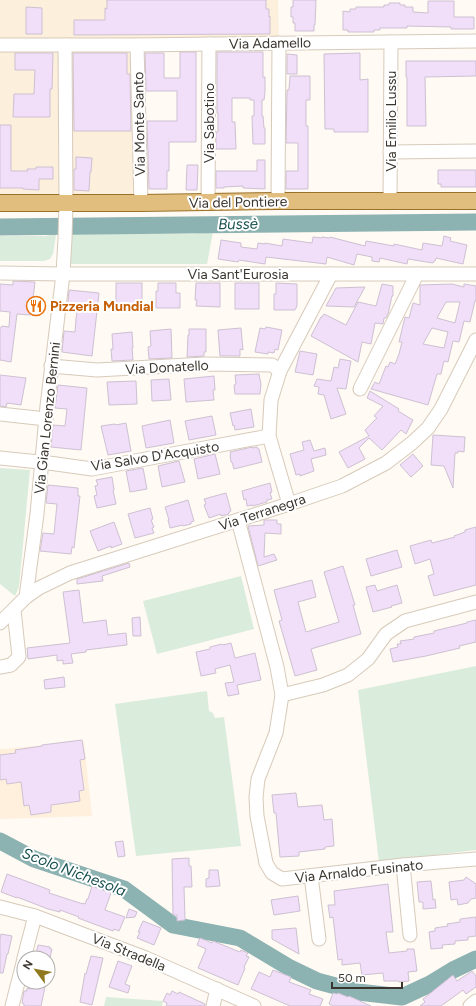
<svg xmlns="http://www.w3.org/2000/svg" width="476" height="1006" font-family="Figtree,sans-serif">
<style>
.industrial{fill:#fcefdb}
.built{fill:#fff0dd}
.green{fill:#daecdc}
.lines{fill:none;stroke-linecap:round;stroke-linejoin:round}
.river{stroke:#8cb2b2;stroke-width:17}
.building{fill:#f1def9;stroke:#cdc1d2;fill-rule:evenodd}
.minor-casing{stroke:#d7caba;stroke-width:15}
.major-casing{stroke:#9a712a;stroke-width:18}
.minor{stroke:#fff;stroke-width:13}
.major{stroke:#e2be7e;stroke-width:16}
.labels{text-anchor:middle;stroke-width:4;stroke-linejoin:round;paint-order:stroke}
.street-label{font-size:14px;fill:#3a352e;stroke:#fff}
.food-label{font-size:14px;font-weight:bold;fill:#c56008;stroke:#fff;text-anchor:start}
.water-label{font-size:15px;font-style:italic;fill:#185050;stroke:#fff}
</style>
<rect width="100%" height="100%" fill="#fffaf3"/>
<!-- industrial -->
<polygon class="industrial" points="0,0 278,0 279,40 135,39 135,197 0,197"/>
<!-- built -->
<polygon class="built" points="84,742 92,816 0,819 0,749"/>
<!-- green -->
<g class="green">
<path d="M72 232C95 234 117 233 140 233 157 233 174 234 192 234 199 234 206 231 213 232L207 264H69L70 234Z"/>
<polygon points="55,234 56,235 53,254 50,259 44,261 0,261 0,236 45,236"/>
<polygon points="0,468 30,470 19,587 15,596 0,584"/>
<polygon points="241,576 254,629 157,654 143,601"/>
<polygon points="476,666 476,850 379,862 358,690"/>
<polygon points="207,691 209,711 213,713 215,718 224,717 241,846 136,856 115,704"/>
<polygon points="106,997 163,1001 162,1006 104,1006"/>
</g>
<g class="lines">
<!-- river -->
<g class="river">
<polyline points="0,227 476,222"/>
<polyline points="0,841 34,859 124,889 173,925 240,938 290,968 317,981 358,992 402,997 430,984 453,970 476,959"/>
</g>
</g>
<!-- building -->
<g class="building">
<polygon points="107,0 266,0 266,9 269,9 269,17 270,16 270,34 74,35 74,20 105,20 105,8 107,9"/>
<polygon points="293,0 316,0 315,25 314,25 314,31 295,31 295,23 293,23 293,17 291,17 291,7 293,7"/>
<polygon points="428,1 454,1 454,17 474,17 474,29 451,29 451,27 407,26 407,28 380,28 380,30 374,30 374,32 348,32 348,30 343,30 343,11 350,12 350,9 356,9 356,7 384,7 384,5 389,5 389,3 400,3 400,5 405,5 405,7 413,7 413,12 428,13"/>
<polygon points="26,7 42,8 42,34 26,34"/>
<polygon points="180,52 196,52 196,142 169,142 169,171 167,171 167,189 149,189 147,121 177,121 177,91 146,91 145,53 164,53 164,78 180,78"/>
<polygon points="217,52 263,52 263,77 265,77 265,92 264,100 262,100 262,116 263,116 264,128 265,128 265,144 253,144 252,116 254,116 254,100 250,100 250,98 232,98 232,122 235,122 236,149 216,149 216,132 218,132 218,113 217,113"/>
<polygon points="15,53 53,53 52,89 50,89 50,117 13,117 14,94 34,94 35,70 15,70"/>
<polygon points="73,53 127,53 127,74 130,74 131,131 74,131"/>
<polygon points="360,53 360,80 368,79 368,132 334,132 334,129 325,129 324,54"/>
<polygon points="287,54 297,55 297,74 287,74"/>
<polygon points="406,61 476,61 476,76 425,77 426,126 407,126 407,77 406,77"/>
<polygon points="290,76 310,76 310,100 306,100 306,126 308,126 308,189 286,189 286,171 298,171 298,143 286,143 287,90 289,90"/>
<polygon points="0,125 11,125 11,171 28,171 27,169 36,169 36,167 53,167 53,179 39,179 39,190 23,189 23,188 0,188"/>
<polygon points="76,157 92,158 91,172 90,172 89,191 74,190 74,169 76,169"/>
<polygon points="257,160 265,160 265,189 243,188 243,186 224,187 224,188 216,188 216,171 257,171"/>
<polygon points="187,165 198,165 197,190 186,190"/>
<polygon points="438,170 476,170 476,187 441,187 441,184 438,184"/>
<polygon points="444,236 451,238 450,241 467,245 463,264 436,258 435,261 434,261 433,263 408,259 407,264 380,258 379,262 372,261 372,257 357,254 354,265 327,257 326,264 266,257 265,264 239,260 238,262 218,259 221,240 241,243 241,247 257,249 258,243 265,244 265,243 282,246 283,239 312,243 313,237 322,238 322,237 329,238 330,237 365,246 366,241 394,246 394,244 422,250 423,243 442,246"/>
<polygon points="13,281 35,282 31,315 17,314 11,362 0,360 0,328 1,328 2,326 9,327 10,312 0,311 0,284 13,285"/>
<rect x="116" y="283" width="26" height="23"/>
<polygon points="158,283 176,283 176,293 180,293 180,308 156,308 156,291 158,291"/>
<polygon points="196,283 220,283 220,307 196,306 197,300 195,300"/>
<rect x="235" y="283" width="24" height="26"/>
<polygon points="276,283 297,284 297,306 295,310 274,310 274,294 276,294"/>
<polygon points="382,284 393,286 393,296 392,296 388,314 386,318 384,318 383,324 375,323 371,344 362,342 358,362 311,336 321,317 322,317 324,314 346,325 358,302 376,306"/>
<path d="M452 284 464 287V284L476 286V301H475L470 322 464 321 459 342 453 341 448 362 444 361 441 374H437L428 405 371 389 375 382 379 384 386 366 388 367 390 362 395 364 399 354 402 342H399L405 317 409 318 413 303 420 305V285ZM446 302H460L455 323 437 318ZM432 328 448 332 444 348 423 344Z"/>
<polygon points="365,287 354,307 326,306 336,288"/>
<polygon points="69,290 99,293 92,356 62,352 64,331 75,332 76,319 77,312 67,311"/>
<polygon points="266,327 282,330 278,350 275,349 274,353 268,352 268,354 255,352 260,328 265,329"/>
<polygon points="241,328 243,350 240,349 240,356 220,356 218,330"/>
<polygon points="171,329 172,358 149,359 148,347 151,346 150,331"/>
<polygon points="189,329 206,329 206,352 204,352 204,356 187,357 188,335 189,335"/>
<polygon points="132,332 133,348 132,348 133,360 112,361 111,349 113,349 112,334"/>
<polygon points="300,351 317,354 313,375 295,372"/>
<polygon points="340,359 351,361 346,389 337,388 346,414 331,419 324,395 318,394 319,387 314,386 317,379 331,381 334,367 338,368"/>
<polygon points="259,374 261,384 260,394 235,394 234,385 236,384 235,375"/>
<polygon points="0,375 26,378 21,405 7,403 6,407 0,406"/>
<polygon points="214,376 215,390 213,390 214,400 186,402 184,379"/>
<polygon points="169,379 171,400 152,401 151,380"/>
<polygon points="136,381 137,404 109,405 107,382"/>
<polygon points="58,385 87,388 81,450 51,447 53,425 65,426 67,409 55,408"/>
<polygon points="370,391 399,409 398,411 413,420 406,434 401,430 382,450 369,438 359,448 365,459 348,468 339,452 369,436 365,430 377,418 374,416 383,406 367,398"/>
<polygon points="251,409 254,427 235,430 234,425 233,426 230,413"/>
<polygon points="212,416 216,435 189,440 185,421"/>
<polygon points="170,420 174,443 146,448 142,426"/>
<polygon points="126,423 131,451 108,455 101,426 115,424 116,425"/>
<polygon points="433,435 465,437 464,452 458,451 458,453 455,453 453,488 444,466 431,465"/>
<polygon points="310,440 314,451 325,448 326,455 311,459 314,471 300,476 300,474 296,475 290,454 304,450 302,442"/>
<polygon points="252,447 252,448 257,447 258,449 259,449 262,462 234,469 232,462 231,462 230,455 231,454 230,452"/>
<polygon points="215,454 220,474 198,479 194,459"/>
<polygon points="413,454 423,466 411,477 400,465"/>
<polygon points="179,461 185,482 162,487 158,466"/>
<polygon points="143,468 147,489 130,492 126,471"/>
<polygon points="112,477 114,490 113,490 116,504 97,508 94,496 97,495 95,486 98,485 96,480"/>
<polygon points="270,483 272,492 270,493 272,499 267,500 267,502 253,506 253,505 247,506 246,499 244,500 242,491"/>
<polygon points="48,485 78,488 78,496 80,496 74,548 72,547 71,554 40,551 43,533 54,534 57,504 46,503"/>
<polygon points="226,493 231,511 229,512 229,514 221,516 221,514 209,518 204,505 206,504 204,499"/>
<polygon points="188,500 194,521 191,522 191,524 183,526 183,525 170,528 168,520 169,520 165,507"/>
<polygon points="150,508 153,519 151,520 154,527 152,528 154,533 135,538 128,514"/>
<polygon points="264,520 277,520 277,524 281,524 281,534 265,533 264,557 274,554 277,560 258,566 248,526 264,525"/>
<polygon points="114,522 122,544 111,548 111,546 98,551 90,531"/>
<polygon points="476,527 476,585 434,596 428,576 434,574 430,559 415,564 410,546 431,540 432,543 455,537 454,536 465,532 465,530"/>
<polygon points="397,550 402,567 371,576 366,559"/>
<polygon points="129,563 130,567 102,576 103,581 77,584 77,579"/>
<polygon points="343,566 355,605 353,605 361,634 311,649 317,670 295,676 279,621 282,620 274,590 312,580 316,597 298,602 306,632 339,622 324,572"/>
<polygon points="375,585 377,591 397,585 402,603 391,606 392,607 373,612 366,587"/>
<polygon points="79,590 83,623 106,620 108,635 126,633 127,645 86,650 86,652 71,654 73,663 63,664 63,660 57,661 57,655 28,659 27,648 70,643 63,592"/>
<polygon points="140,617 141,636 133,636 132,618"/>
<polygon points="476,620 476,642 459,646 460,648 426,656 393,662 390,649 398,647 397,644 401,644 400,641 414,639 414,637 434,633 434,631 467,623 467,622"/>
<polygon points="231,643 235,658 255,653 261,680 237,685 239,694 228,696 225,683 234,682 230,665 215,669 216,673 201,676 196,652 210,649 210,647 222,644 223,645"/>
<polygon points="64,677 65,687 45,689 44,680"/>
<polygon points="82,740 85,759 80,760 84,790 79,791 80,801 51,805 51,812 31,815 29,805 24,806 21,782 7,784 6,779 0,780 0,755 16,753 15,750 42,746 42,745"/>
<polygon points="296,793 298,807 322,805 324,820 332,819 334,846 325,847 325,849 299,852 299,856 280,857 276,813 274,813 272,795"/>
<polygon points="123,841 125,856 118,857 115,842"/>
<polygon points="189,858 189,866 191,866 192,887 184,887 185,920 177,921 177,915 173,915 172,859"/>
<polygon points="209,870 218,870 220,886 206,887 206,879 209,878"/>
<polygon points="7,874 50,890 49,893 83,904 83,903 85,904 87,899 88,899 92,886 111,893 105,910 125,917 119,931 114,929 113,931 94,924 78,918 79,917 60,910 60,912 48,909 17,897 17,898 1,892"/>
<polygon points="466,877 476,884 476,898 471,899 468,903 458,905 457,899 451,900 449,882 464,880"/>
<polygon points="431,881 433,900 435,899 436,908 423,909 423,902 419,902 417,882"/>
<polygon points="388,884 393,932 386,932 389,953 407,951 407,949 414,949 417,971 408,972 409,981 399,982 399,981 384,981 383,973 362,975 360,963 342,965 342,959 338,960 333,917 330,918 328,905 335,905 334,891"/>
<polygon points="298,896 300,911 274,915 271,900"/>
<polygon points="129,909 137,912 135,917 126,918"/>
<polygon points="476,917 476,936 468,937 468,940 455,941 455,944 442,945 443,948 431,949 429,932 435,931 435,928 448,926 447,924 460,922 460,919"/>
<polygon points="143,921 161,928 154,945 137,938 140,932 138,932"/>
<polygon points="296,928 299,954 272,939 272,930"/>
<polygon points="1,934 12,936 8,954 7,954 3,973 0,973 0,938"/>
<polygon points="200,938 212,943 213,941 240,952 241,950 248,953 246,956 249,957 244,967 245,968 238,985 198,968 206,949 197,945"/>
<polygon points="38,945 50,947 50,949 52,949 50,958 35,958"/>
<polygon points="91,956 103,958 92,1005 80,1002 85,973 86,974"/>
<polygon points="118,961 132,966 125,984 130,986 128,993 109,987"/>
<polygon points="273,970 291,977 289,982 311,990 309,994 323,999 320,1006 290,1006 251,989 259,972 270,977"/>
<polygon points="472,971 476,976 476,987 466,994 463,990 441,1006 420,1006 425,1002 423,999 453,975 457,981"/>
<polygon points="32,984 45,987 41,1006 24,1006 24,1004 22,1003 24,991 27,991 27,988 31,989"/>
<polygon points="172,991 178,994 179,992 205,1004 205,1006 166,1006 167,1003 163,1001 167,993 170,995"/>
<polygon points="333,993 337,994 338,993 348,997 349,996 371,1006 334,1006 329,1004"/>
</g>
<g class="lines">
<defs>
<g id="minor">
<polyline points="0,45 137,45 476,41"/>
<polyline points="137,45 141,203"/>
<polyline points="390,152 476,151"/>
<polyline points="278,201 279,43"/>
<polyline points="390,201 391,42"/>
<polyline points="208,203 209,44"/>
<polyline points="0,273 63,274 476,274"/>
<polyline points="51,366 97,370 205,364 272,365 280,371"/>
<polyline points="360,389 417,274"/>
<polyline points="0,414 46,419"/>
<polyline points="0,458 49,463 92,469 269,436"/>
<polyline points="289,504 269,436 271,400 280,371 331,274"/>
<polyline points="238,520 277,667 282,695 276,733 258,779 256,797 257,816 266,863 272,873 282,879 403,865 476,859"/>
<polyline points="26,597 37,514 47,406 63,274 65,239 66,203 65,45"/>
<polyline points="0,623 26,597 39,588 70,573 289,504 342,486 386,463 412,443 428,428 441,409 476,340"/>
<polyline points="0,667 11,665 19,657 14,610"/>
<polyline points="282,695 323,685 348,675 368,659 386,634 405,621 476,602"/>
<polyline points="403,865 410,935"/>
<polyline points="311,876 319,939"/>
<polyline points="0,907 35,916 146,958 254,1006"/>
<polyline points="24,958 35,916"/>
<polyline points="12,1006 24,959"/>
<polyline points="213,1006 217,989"/>
<polyline points="470,1006 476,1001"/>
</g>
<polyline id="major" points="0,203 141,203 278,201 476,201"/>
</defs>
<!-- minor casing -->
<use href="#minor" class="minor-casing"/>
<!-- major casing -->
<use href="#major" class="major-casing"/>
<!-- minor -->
<use href="#minor" class="minor"/>
<!-- major -->
<use href="#major" class="major"/>
</g>
<!-- icons -->
<defs>
<symbol id="restaurant-ring" viewBox="-11 -11 22 22"><circle r="9.5" fill="#fff" stroke="#e8710a" stroke-width="1.5"/><path d="M-5-6h1v4h1v-4h1v4h1v-4h1v5L-1.5 .5V6h-2V.5L-5-1ZM5-6V6H3V1.5H1.5Q1.5-4 5-6Z" fill="#e8710a"/></symbol>
</defs>
<g fill-rule="evenodd">
<use href="#restaurant-ring" x="25" y="295" width="22" height="22"/>
</g>
<g class="labels">
<!-- street labels -->
<g class="street-label">
<text transform="translate(270 43) rotate(-1)" y="5">Via Adamello</text>
<text transform="translate(391 121) rotate(-90)" y="5">Via Emilio Lussu</text>
<text transform="translate(209 123) rotate(-90)" y="5">Via Sabotino</text>
<text transform="translate(139 124) rotate(-91)" y="5">Via Monte Santo</text>
<text transform="translate(238 202) rotate(-1)" y="5">Via del Pontiere</text>
<text x="238" y="279">Via Sant'Eurosia</text>
<text transform="translate(167 367) rotate(-3)" y="5">Via Donatello</text>
<text transform="translate(47 418) rotate(-84)" y="5">Via Gian Lorenzo Bernini</text>
<text transform="translate(155 456) rotate(-9)" y="5">Via Salvo D'Acquisto</text>
<text transform="translate(262 512) rotate(-18)" y="5">Via Terranegra</text>
<text transform="translate(359 871) rotate(-6)" y="5">Via Arnaldo Fusinato</text>
<text transform="translate(129 952) rotate(22)" y="5">Via Stradella</text>
</g>
<!-- food labels -->
<g class="food-label">
<text x="50" y="311">Pizzeria Mundial</text>
</g>
<!-- water labels -->
<g class="water-label">
<text transform="translate(238 224) rotate(-1)" y="5">Bussè</text>
<text transform="translate(74 872) rotate(21)" y="5">Scolo Nichesola</text>
</g>
</g>
<!-- north arrow -->
<g transform="translate(36 970) rotate(302)"><circle r="19" fill="#ffffff" stroke="#b0aeab"/>
<path d="M0-3L7 15L0 10L-7 15Z" fill="#8f781d"/>
<text y="-6" font-size="11" font-weight="bold" text-anchor="middle" fill="#3a352e">N</text>
</g>
<!-- scale -->
<path d="M332 982v6h70v-6" fill="none" stroke="#3a352e" stroke-width="2"/>
<text x="338" y="982" font-size="12" fill="#3a352e" stroke="#ffffff" stroke-width="3" paint-order="stroke">50 m</text>
</svg>
